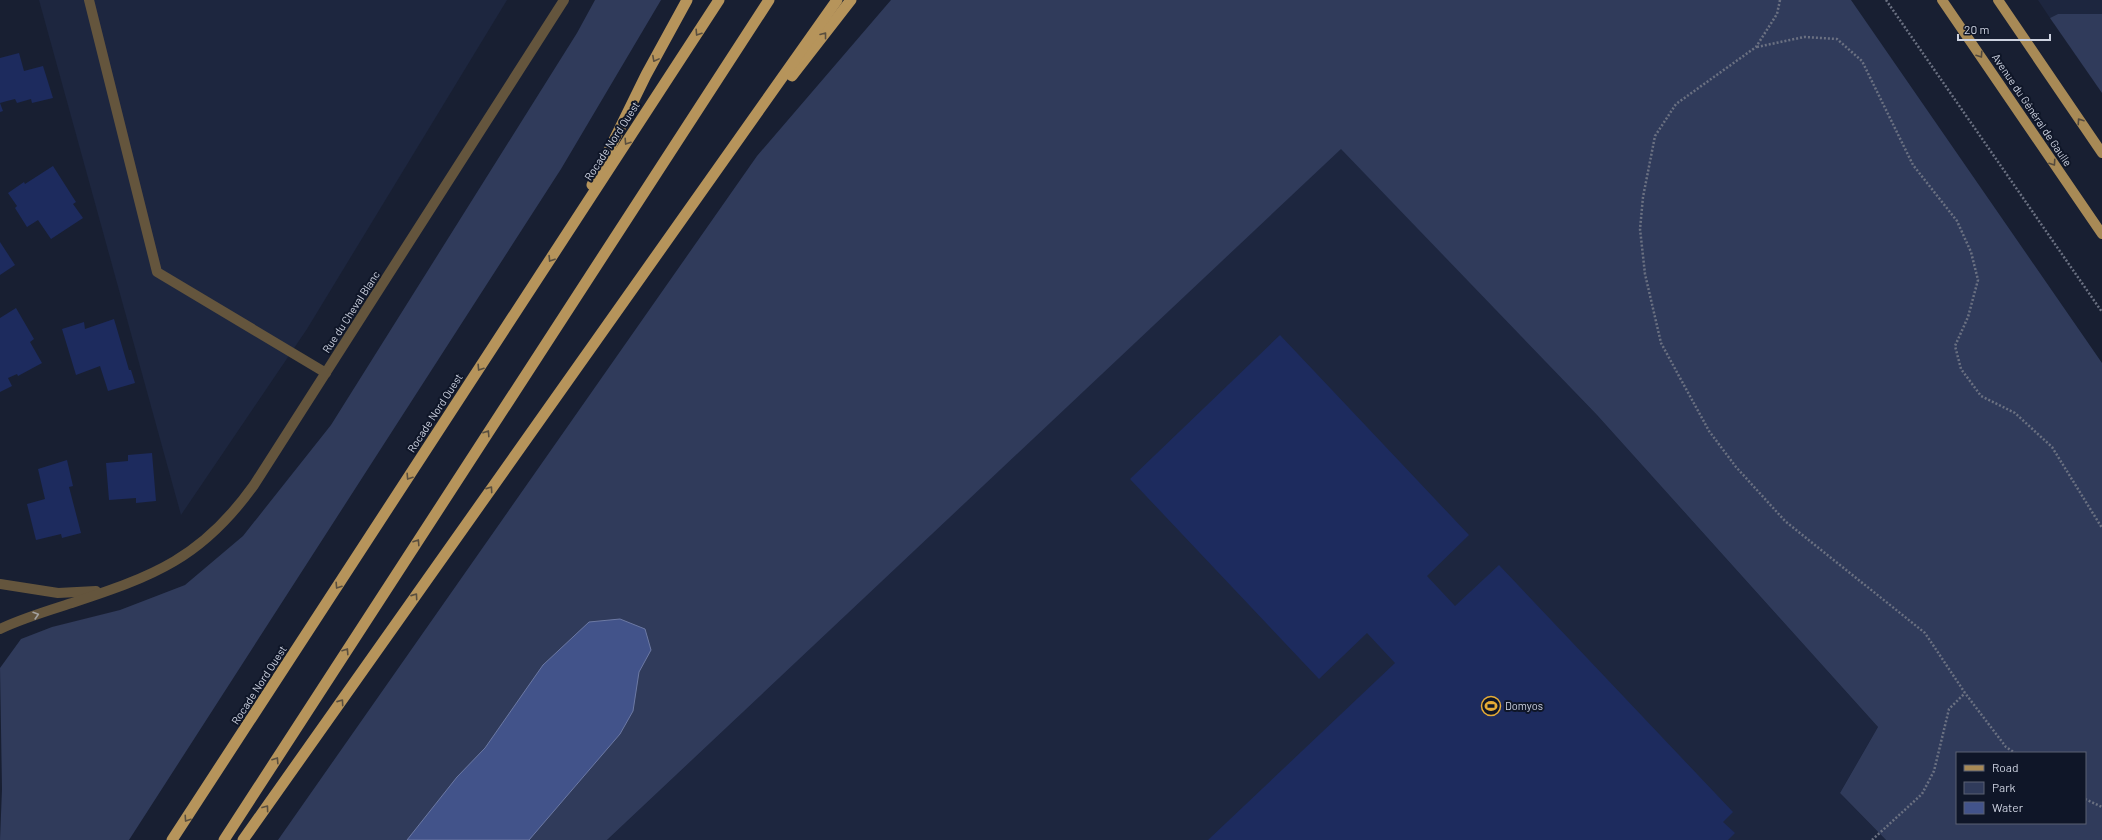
<svg xmlns="http://www.w3.org/2000/svg" width="2102" height="840" font-family="Barlow,sans-serif">
<style>
.built{fill:#1d263f}
.green{fill:#303b5b;fill-rule:evenodd}
.water{fill:#42538a;stroke:#6c79a4}
.building{fill:#1d2b5e}
.lines{fill:none;stroke-linecap:round;stroke-linejoin:round}
.path{stroke:#6b7182;stroke-width:2.5;stroke-dasharray:2 2;stroke-linecap:butt}
.service{stroke:#64553d;stroke-width:10}
.tertiary{stroke:#64553d;stroke-width:10}
.primary{stroke:#a88a56;stroke-width:10}
.trunk{stroke:#b6945b;stroke-width:11}
.oneway{stroke:#5a4f3f}
.oneway2{stroke:#544a3d}
.oneway3{stroke:#a3a09f}
.labels{text-anchor:middle;stroke-width:4;stroke-linejoin:round;paint-order:stroke}
.street-label{font-size:11px;fill:#cdd2e0;stroke:#0f1628}
.poi-label{font-size:11px;fill:#cdd2e0;stroke:#0f1628;text-anchor:start}
</style>
<rect width="100%" height="100%" fill="#181f32"/>
<!-- built -->
<g class="built">
<polygon points="39,0 507,0 307,329 181,515"/>
<polygon points="2038,0 2102,0 2102,14 2058,14 2050,18"/>
<polygon points="1341,148 1597,415 1878,727 1840,793 1886,840 607,840"/>
</g>
<!-- green -->
<g class="green">
<polygon points="595,0 661,0 561,169 129,840 0,840 2,789 0,668 21,639 52,627 120,610 185,585 243,536 331,425 577,33"/>
<path d="M891 0H1851L2102 363V840H1886L1840 793 1878 727 1597 415 1341 149 607 840H278L757 156ZM1957 753H2085V823H1957Z"/>
<polygon points="2058,14 2102,14 2102,93 2050,18"/>
</g>
<!-- water -->
<polygon class="water" points="620,619 645,629 651,650 639,672 633,711 620,734 529,840 407,840 457,777 485,748 543,665 589,622"/>
<!-- building -->
<g class="building">
<polygon points="19,53 24,71 43,66 53,98 32,103 31,99 17,103 15,99 7,101 0,103 3,111 0,112 0,58"/>
<polygon points="53,166 76,202 73,204 83,218 51,239 38,220 27,227 15,208 17,206 8,193 24,182 25,184"/>
<polygon points="0,242 15,265 0,275"/>
<polygon points="16,308 34,339 30,342 42,363 18,376 17,374 8,378 12,386 0,392 0,318"/>
<polygon points="114,319 129,370 131,370 135,383 108,391 100,366 76,375 62,329 84,322 85,329"/>
<polygon points="1280,335 1469,535 1427,576 1455,606 1499,565 1733,812 1723,822 1735,833 1728,840 1208,840 1395,663 1367,633 1319,679 1130,479"/>
<polygon points="152,453 156,501 136,503 136,498 109,500 106,463 128,461 128,455"/>
<polygon points="67,460 73,486 69,487 81,533 62,538 61,534 36,540 27,504 45,499 38,469"/>
</g>
<g class="lines">
<!-- path -->
<g class="path">
<polyline points="1780,0 1777,14 1756,47 1676,104 1655,136 1643,197 1640,229 1645,274 1661,343 1709,431 1736,467 1785,521 1925,633 1965,693 2006,747 2015,753"/>
<polyline points="1886,0 2102,312"/>
<polyline points="1757,47 1804,37 1837,39 1862,61 1913,165 1957,221 1971,252 1978,280 1968,317 1955,346 1961,369 1981,396 2015,413 2052,447 2102,528"/>
<polyline points="2085,799 2102,807"/>
<polyline points="1872,840 1922,794 1934,771 1949,709 1965,693"/>
</g>
<!-- service -->
<polyline class="service" points="89,0 157,272 326,373"/>
<!-- tertiary -->
<g class="tertiary">
<polyline points="0,584 58,593 96,591"/>
<path d="M0 629C23 618 47 611 72 603 154 576 202 558 254 485L564 0"/>
</g>
<!-- primary -->
<g class="primary">
<polyline points="1942,0 2102,234"/>
<polyline points="1998,0 2102,153"/>
</g>
<!-- trunk -->
<g class="trunk">
<polyline points="792,76 851,0"/>
<polyline points="592,185 646,75 687,0"/>
<polyline points="172,840 719,0"/>
<polyline points="224,840 769,0"/>
<polyline points="243,840 837,0"/>
</g>
</g>
<!-- one-way arrows -->
<defs><path id="oneway-chevron" d="M-2-3.5L2.5 0L-2 3.5" fill="none" stroke-width="1.6" stroke-linecap="round" stroke-linejoin="round"/></defs>
<g class="oneway">
<use href="#oneway-chevron" transform="translate(698 33) rotate(123)"/>
<use href="#oneway-chevron" transform="translate(824 35) rotate(-52)"/>
<use href="#oneway-chevron" transform="translate(655 59) rotate(118)"/>
<use href="#oneway-chevron" transform="translate(627 142) rotate(123)"/>
<use href="#oneway-chevron" transform="translate(551 259) rotate(122)"/>
<use href="#oneway-chevron" transform="translate(480 368) rotate(123)"/>
<use href="#oneway-chevron" transform="translate(487 433) rotate(-57)"/>
<use href="#oneway-chevron" transform="translate(409 477) rotate(123)"/>
<use href="#oneway-chevron" transform="translate(490 489) rotate(-55)"/>
<use href="#oneway-chevron" transform="translate(417 542) rotate(-57)"/>
<use href="#oneway-chevron" transform="translate(338 586) rotate(123)"/>
<use href="#oneway-chevron" transform="translate(415 596) rotate(-55)"/>
<use href="#oneway-chevron" transform="translate(346 651) rotate(-57)"/>
<use href="#oneway-chevron" transform="translate(341 702) rotate(-55)"/>
<use href="#oneway-chevron" transform="translate(276 760) rotate(-57)"/>
<use href="#oneway-chevron" transform="translate(266 808) rotate(-54)"/>
<use href="#oneway-chevron" transform="translate(187 819) rotate(124)"/>
</g>
<g class="oneway2">
<use href="#oneway-chevron" transform="translate(1980 55) rotate(56)"/>
<use href="#oneway-chevron" transform="translate(2080 121) rotate(-124)"/>
<use href="#oneway-chevron" transform="translate(2053 163) rotate(56)"/>
</g>
<use class="oneway3" href="#oneway-chevron" transform="translate(36 615) rotate(-17)"/>
<!-- icons -->
<defs>
<symbol id="stadium-ring" viewBox="-11 -11 22 22"><circle r="9.5" fill="#0f1628" stroke="#e6ac36" stroke-width="1.5"/><path d="M0-5a6.5 5 0 1 0 0 10a6.5 5 0 1 0 0-10ZM-3.5-1.8h7v3.6h-7Z" fill="#e6ac36"/></symbol>
</defs>
<g fill-rule="evenodd">
<use href="#stadium-ring" x="1480" y="695" width="22" height="22"/>
</g>
<g class="labels">
<!-- street labels -->
<g class="street-label">
<text transform="translate(2032 110) rotate(56)" y="4">Avenue du Général de Gaulle</text>
<text transform="translate(612 141) rotate(-57)" y="4">Rocade Nord Ouest</text>
<text transform="translate(351 312) rotate(-57)" y="4">Rue du Cheval Blanc</text>
<text transform="translate(435 413) rotate(-57)" y="4">Rocade Nord Ouest</text>
<text transform="translate(259 685) rotate(-57)" y="4">Rocade Nord Ouest</text>
</g>
<!-- poi labels -->
<g class="poi-label">
<text x="1505" y="710">Domyos</text>
</g>
</g>
<!-- legend -->
<rect x="1956" y="752" width="130" height="72" fill="#0f1628" stroke="#5b6172"/>
<rect x="1964" y="765" width="20" height="6" fill="#a88a56" stroke="#5b6172"/>
<text x="1992" y="772" font-size="12" fill="#cdd2e0">Road</text>
<rect x="1964" y="782" width="20" height="12" fill="#303b5b" stroke="#5b6172"/>
<text x="1992" y="792" font-size="12" fill="#cdd2e0">Park</text>
<rect x="1964" y="802" width="20" height="12" fill="#42538a" stroke="#5b6172"/>
<text x="1992" y="812" font-size="12" fill="#cdd2e0">Water</text>
<!-- scale -->
<path d="M1958 34v6h92v-6" fill="none" stroke="#cdd2e0" stroke-width="2"/>
<text x="1964" y="34" font-size="12" fill="#cdd2e0" stroke="#0f1628" stroke-width="3" paint-order="stroke">20 m</text>
</svg>
